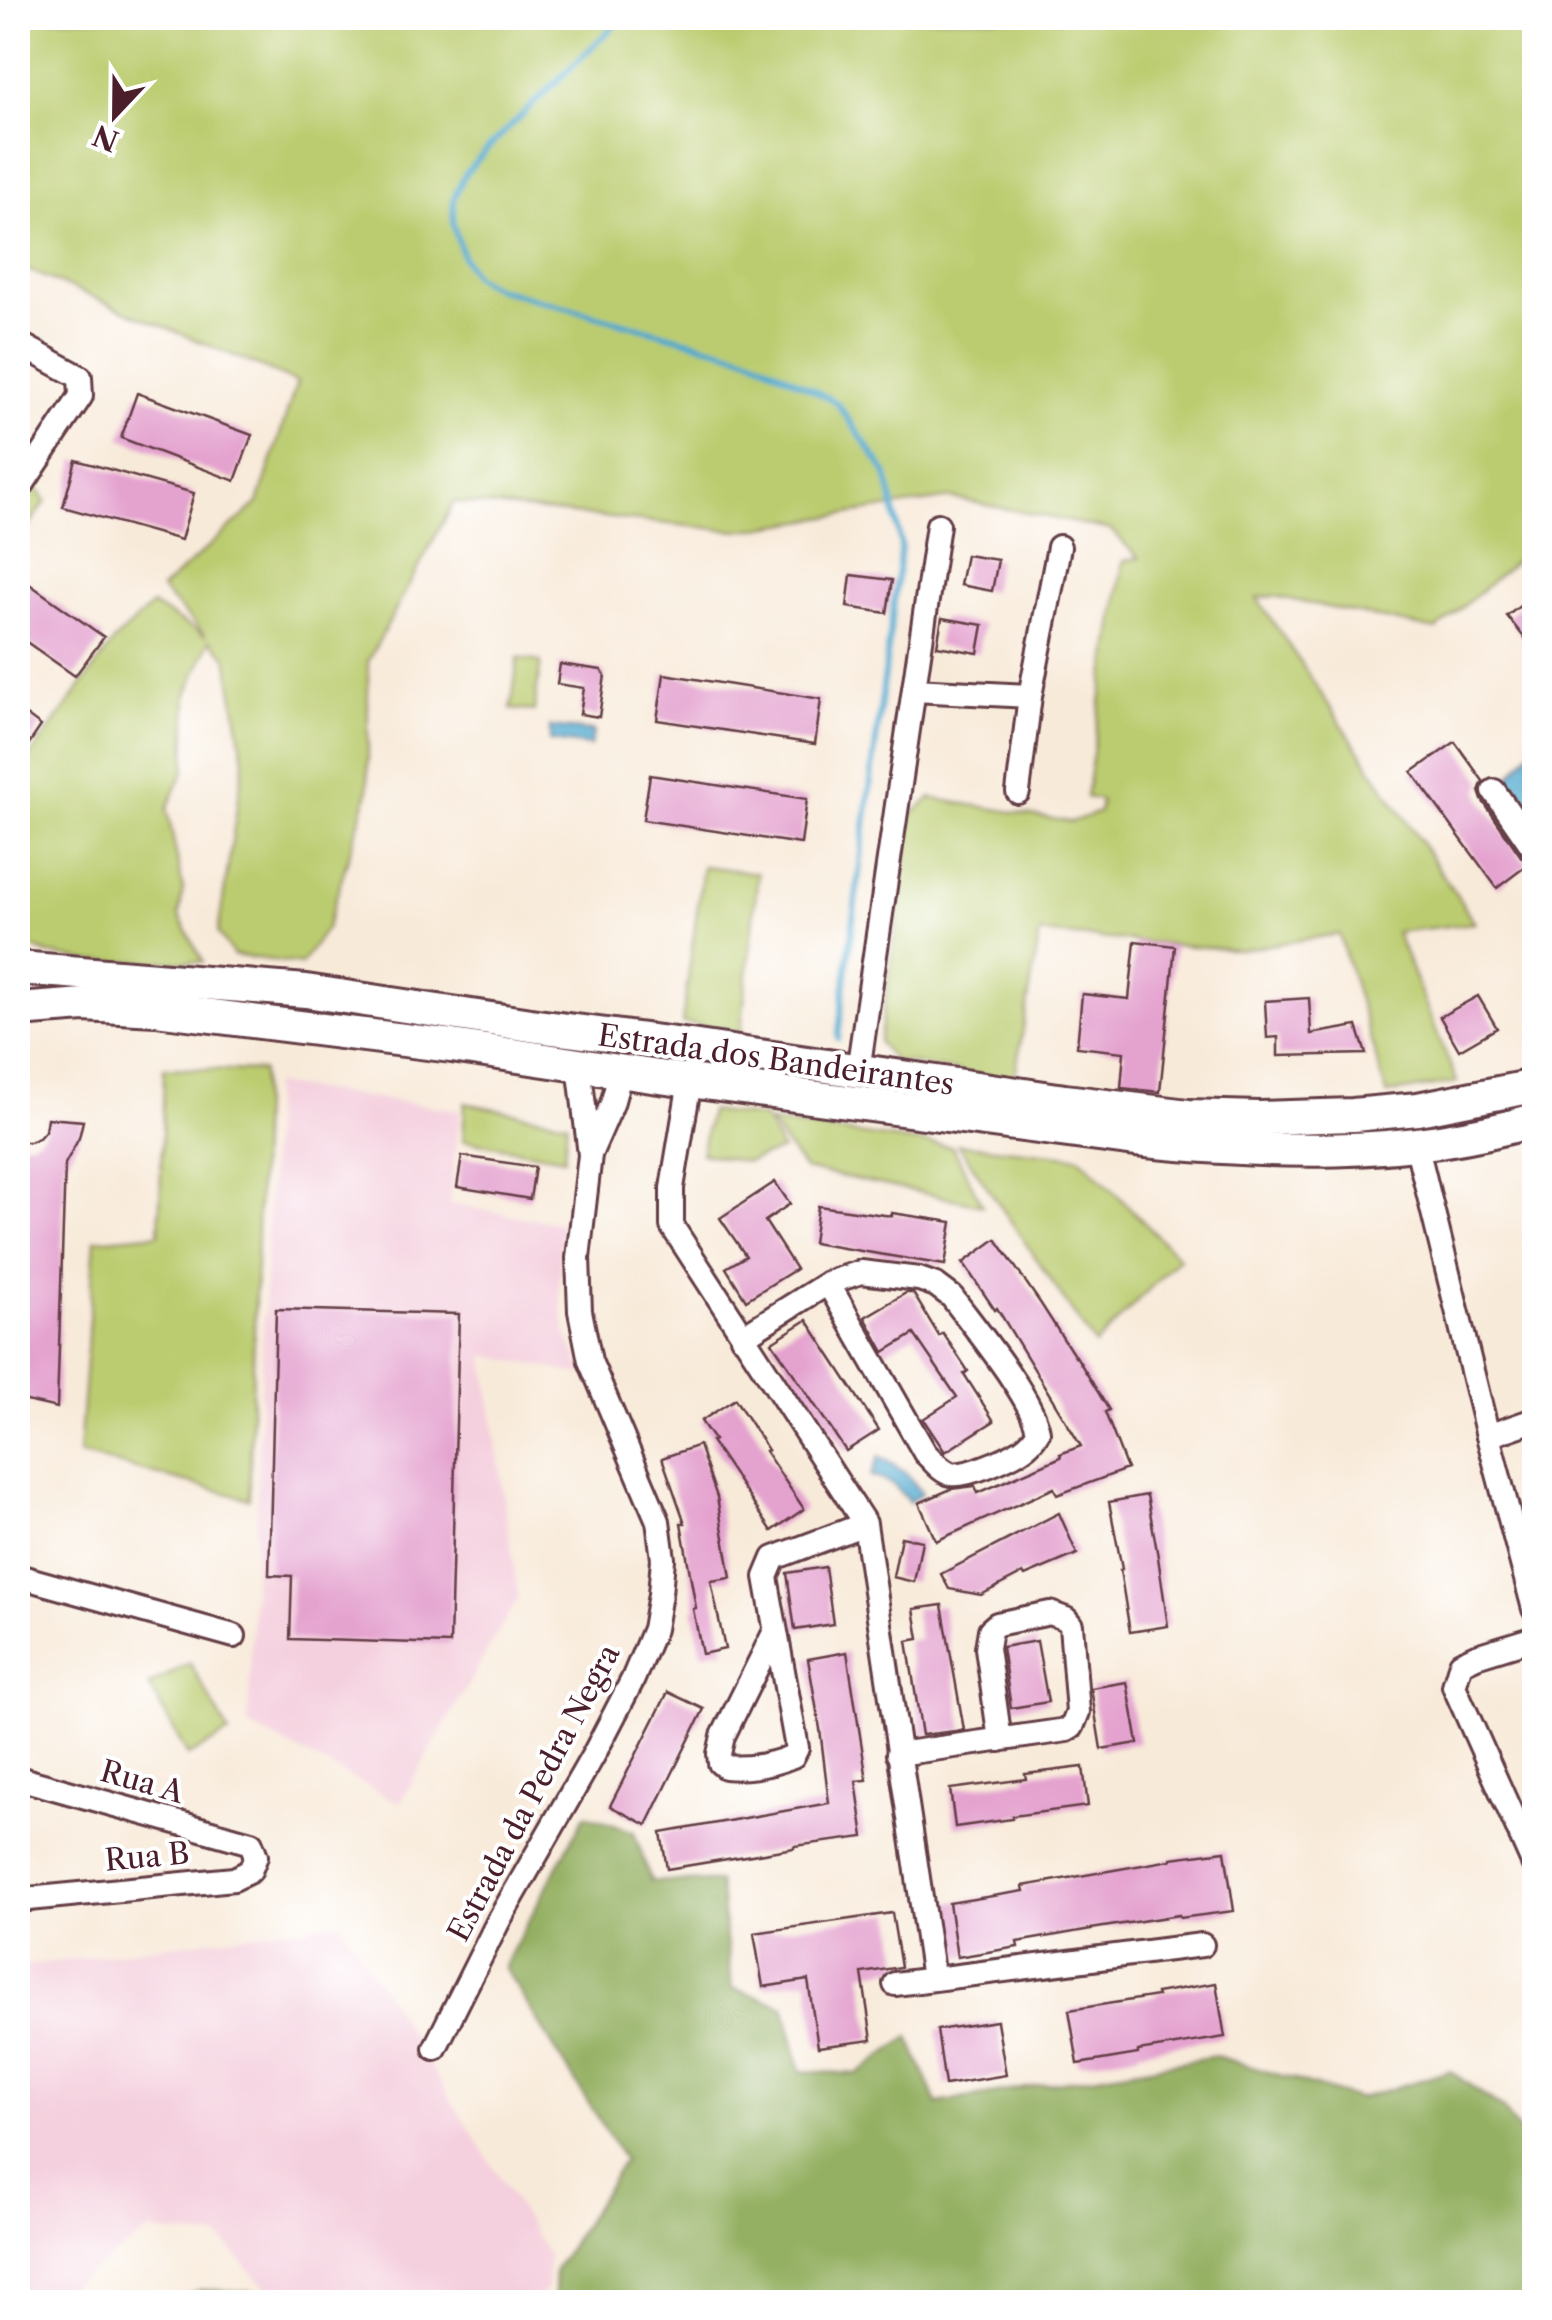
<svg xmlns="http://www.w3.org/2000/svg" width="1552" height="2320" font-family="'Libre Caslon Text',serif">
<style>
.built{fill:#f4cfdd}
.green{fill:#bbcc6f;stroke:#82764d;stroke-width:2.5}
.forest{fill:#94b062;stroke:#6f6846;stroke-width:2.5}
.water{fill:#51a9ce;stroke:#4e647c;stroke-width:2.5}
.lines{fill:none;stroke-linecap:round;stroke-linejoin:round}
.stream{stroke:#51a9ce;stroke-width:6}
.building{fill:#e4a2cf}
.minor-casing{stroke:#643d45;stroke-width:28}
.secondary-casing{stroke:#643d45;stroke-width:38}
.minor{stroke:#fff;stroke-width:22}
.secondary{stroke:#fff;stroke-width:32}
.labels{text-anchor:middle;stroke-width:8;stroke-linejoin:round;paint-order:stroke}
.street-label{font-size:30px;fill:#4a1f2b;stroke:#fff}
</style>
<rect width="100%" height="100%" fill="#fff"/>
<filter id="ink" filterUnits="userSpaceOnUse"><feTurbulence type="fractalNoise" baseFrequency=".01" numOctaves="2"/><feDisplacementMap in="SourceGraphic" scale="20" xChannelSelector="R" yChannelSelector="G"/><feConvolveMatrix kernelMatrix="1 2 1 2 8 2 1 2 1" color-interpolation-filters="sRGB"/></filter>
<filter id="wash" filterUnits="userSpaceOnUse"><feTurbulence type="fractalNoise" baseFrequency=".0048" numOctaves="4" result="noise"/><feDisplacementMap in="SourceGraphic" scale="40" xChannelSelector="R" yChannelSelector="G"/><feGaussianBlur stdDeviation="2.25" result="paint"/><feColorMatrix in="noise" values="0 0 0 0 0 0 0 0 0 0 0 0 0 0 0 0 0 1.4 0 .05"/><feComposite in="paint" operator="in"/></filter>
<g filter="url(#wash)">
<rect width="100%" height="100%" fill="#f8ead9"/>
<!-- built -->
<g class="built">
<polygon points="273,1084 460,1110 449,1204 562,1224 559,1287 565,1331 584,1375 484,1355 518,1598 400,1803 248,1725"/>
<polygon points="340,1921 548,2255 547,2288 534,2302 280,2302 220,2238 150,2231 56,2296 51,2302 18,2302 18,1967"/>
</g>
<!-- green -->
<g class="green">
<polygon points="18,18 1534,18 1534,545 1436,630 1274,596 1257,598 1475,923 1396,932 1457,1082 1387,1094 1339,934 1238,950 1040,933 1014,1081 893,1060 879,1043 912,814 931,798 1071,822 1099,812 1101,800 1086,797 1123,561 1139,558 1111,530 951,498 738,531 454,502 368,661 368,792 327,927 301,964 233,955 218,933 244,761 227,657 210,640 187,694 185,769 167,809 183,888 179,916 203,962 89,961 48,954 18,942 18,773 114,641 152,605 206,636 161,589 258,503 297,382 18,266"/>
<polygon points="18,462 46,501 18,542"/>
<polygon points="518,658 541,662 534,711 511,709"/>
<polygon points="703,866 758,873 741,1032 682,1023"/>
<polygon points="164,1068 262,1071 249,1499 79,1454 95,1240 159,1234"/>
<polygon points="465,1103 567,1122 564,1158 463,1140"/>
<polygon points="710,1111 764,1118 782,1150 746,1162 701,1153"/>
<polygon points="769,1122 953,1147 982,1205 804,1169"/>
<polygon points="958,1144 1080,1157 1179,1258 1095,1345"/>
<polygon points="190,1663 229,1733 188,1756 149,1685"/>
</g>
<!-- forest -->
<g class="forest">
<polygon points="585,1815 634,1832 651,1881 719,1882 732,1988 784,2006 801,2071 857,2074 909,2037 937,2103 1216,2056 1358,2099 1450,2071 1504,2110 1534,2152 1534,2302 546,2302 554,2296 555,2270 624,2160 504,1967"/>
<polygon points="201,2290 256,2292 264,2302 167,2302"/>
</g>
<!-- water -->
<g class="water">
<polygon points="550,727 594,731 590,746 550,741"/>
<polygon points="1534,747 1534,804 1505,782"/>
<polygon points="879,1456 906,1473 922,1493 909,1502 893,1484 871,1476"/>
</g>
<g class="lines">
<!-- stream -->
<polyline class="stream" points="622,18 490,146 465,174 454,198 453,224 463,257 474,276 495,288 753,358 837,403 887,474 901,546 838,1038"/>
</g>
<g id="blocks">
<!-- building -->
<g class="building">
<polygon points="137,393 252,435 235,481 121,438"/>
<polygon points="76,460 194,493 181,540 63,507"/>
<polygon points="966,555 998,560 992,591 960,585"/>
<polygon points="851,575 892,580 887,613 847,607"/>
<polygon points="18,576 104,637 75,676 18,636"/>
<polygon points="1534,595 1534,650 1507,616"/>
<polygon points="942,618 983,625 978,653 937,646"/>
<polygon points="560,664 601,670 605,675 599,717 580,714 584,688 557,684"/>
<polygon points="664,674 821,699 815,744 657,720"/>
<polygon points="18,709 41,726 18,760"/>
<polygon points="1455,742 1483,781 1479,791 1482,800 1522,858 1530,863 1497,888 1412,772"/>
<polygon points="650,775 807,799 801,844 643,820"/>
<polygon points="1135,941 1175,946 1160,1092 1121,1088 1124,1052 1077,1047 1082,994 1129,999"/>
<polygon points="1478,996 1497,1028 1459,1050 1440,1017"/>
<polygon points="1309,998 1311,1034 1357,1026 1366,1054 1278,1056 1278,1037 1267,1038 1265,1001"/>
<polygon points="47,1118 83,1121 79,1138 65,1164 57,1408 18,1399 18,1142 30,1142 39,1138 45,1131"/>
<polygon points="462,1156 535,1167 530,1199 457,1187"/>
<polygon points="775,1182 790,1204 765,1221 796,1269 746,1300 726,1268 746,1256 720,1218"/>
<polygon points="818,1206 892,1216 892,1213 952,1222 945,1265 813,1243"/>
<polygon points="996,1239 1041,1304 1075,1357 1076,1356 1109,1410 1105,1412 1127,1469 1057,1495 1054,1488 936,1541 919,1503 951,1489 975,1486 978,1493 1061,1457 1060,1454 1081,1446 997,1308 995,1310 963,1263"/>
<polygon points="906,1293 913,1293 939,1336 943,1333 968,1371 964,1374 994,1421 945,1452 923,1419 957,1397 914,1334 884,1352 865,1317"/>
<polygon points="276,1309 459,1314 450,1644 290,1639 292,1576 269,1575"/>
<polygon points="807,1320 879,1430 846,1451 772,1342"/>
<polygon points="735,1399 768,1450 765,1451 804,1509 772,1531 711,1441 714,1440 701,1421"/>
<polygon points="699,1445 717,1497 731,1578 711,1581 725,1649 702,1654 693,1609 696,1608 681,1523 685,1523 662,1458"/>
<polygon points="1147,1495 1158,1557 1168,1626 1130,1632 1120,1570 1122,1569 1109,1502"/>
<polygon points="1059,1513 1077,1554 1025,1576 1023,1573 981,1595 949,1589 941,1574"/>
<polygon points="901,1537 922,1541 914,1582 893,1577"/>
<polygon points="825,1567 833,1624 795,1630 787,1573"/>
<polygon points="942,1605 964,1730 922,1735 907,1641 919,1639 914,1609"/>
<polygon points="1037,1641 1048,1702 1011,1708 1002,1647"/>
<polygon points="847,1652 867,1780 856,1781 864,1837 794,1846 794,1848 667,1869 661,1833 829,1803 820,1729 808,1659"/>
<polygon points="1127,1682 1138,1743 1101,1749 1091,1688"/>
<polygon points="668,1692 704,1709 647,1825 610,1806"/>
<polygon points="1083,1767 1088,1806 1012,1816 1012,1819 955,1827 950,1789 1026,1779 1025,1774"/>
<polygon points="1225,1851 1234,1911 1180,1918 1179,1915 1091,1929 1017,1942 1018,1947 957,1957 949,1903 1024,1891 1023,1886 1171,1860 1171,1858"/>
<polygon points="892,1913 901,1967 862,1973 872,2040 818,2047 808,1980 763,1987 754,1933"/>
<polygon points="1216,1983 1225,2037 1138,2051 1138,2054 1078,2064 1069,2010 1157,1996 1156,1993"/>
<polygon points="997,2021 1006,2075 945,2085 937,2030"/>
</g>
</g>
</g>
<g filter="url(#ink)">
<use href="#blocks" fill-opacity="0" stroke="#643d45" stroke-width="2.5"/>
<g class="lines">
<defs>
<g id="minor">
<polyline points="18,343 80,377 81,396 18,491"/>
<polyline points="914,690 1030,696"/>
<polyline points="1494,791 1534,849"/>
<polyline points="1018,792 1030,696 1059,547"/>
<polyline points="858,1071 938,525"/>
<polyline points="690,1081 672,1188 672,1226 865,1524 933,1978"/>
<polyline points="1416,1143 1488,1436 1534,1609"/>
<polyline points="591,1152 612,1104 621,1071"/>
<path d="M742 1337 828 1283 861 1272 919 1279 936 1285 952 1297C974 1327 1034 1399 1038 1432 1034 1439 1029 1445 1021 1450 1007 1459 966 1477 951 1474 940 1471 933 1460 925 1453L828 1283"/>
<polyline points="1488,1436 1534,1420"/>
<polyline points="18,1576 234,1636"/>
<path d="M775 1631 723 1736 719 1754 720 1763 725 1767C748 1769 772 1765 793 1756L797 1748 766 1577 774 1558 865 1524"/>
<polyline points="1534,1638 1476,1656 1461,1663 1454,1686 1534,1865"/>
<polyline points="898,1754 1067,1730 1072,1727 1078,1712 1071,1625 1066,1619 1050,1613 997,1624 990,1630 987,1648 1000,1740"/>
<polyline points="18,1778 251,1843 256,1856 250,1871 234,1879 18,1900"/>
<polyline points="895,1984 1202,1945"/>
<polyline points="435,2048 499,1920 594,1754 633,1679 654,1629 660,1594 663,1559 658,1521 590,1361 580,1311 578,1258 590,1155 579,1065"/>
</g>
<g id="secondary">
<polyline points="18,968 306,991 537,1026 691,1046 1065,1101 1188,1116 1259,1118 1353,1115 1418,1109 1534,1086"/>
<path d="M18 1010 84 1005 156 1009 452 1046 652 1076 1136 1140C1267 1153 1407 1159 1534 1120"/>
</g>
</defs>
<!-- minor casing -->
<use href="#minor" class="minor-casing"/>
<!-- secondary casing -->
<use href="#secondary" class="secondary-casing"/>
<!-- minor -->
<use href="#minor" class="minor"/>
<!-- secondary -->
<use href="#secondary" class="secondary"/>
</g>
</g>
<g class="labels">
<!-- street labels -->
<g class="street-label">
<text transform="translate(776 1060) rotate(8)" y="10">Estrada dos Bandeirantes</text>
<text transform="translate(142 1782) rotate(16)" y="10">Rua A</text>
<text transform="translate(534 1793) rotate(-62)" y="10">Estrada da Pedra Negra</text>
<text transform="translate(147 1857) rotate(-5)" y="10">Rua B</text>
</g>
</g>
<!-- margin -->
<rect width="1552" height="2320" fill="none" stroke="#fff" stroke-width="60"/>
<!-- north arrow -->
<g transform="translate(115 115) rotate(202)" stroke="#ffffff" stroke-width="8" paint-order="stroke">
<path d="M0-8L18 38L0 25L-18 38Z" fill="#4a1f2b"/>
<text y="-15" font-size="28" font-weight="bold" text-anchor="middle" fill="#4a1f2b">N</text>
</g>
</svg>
